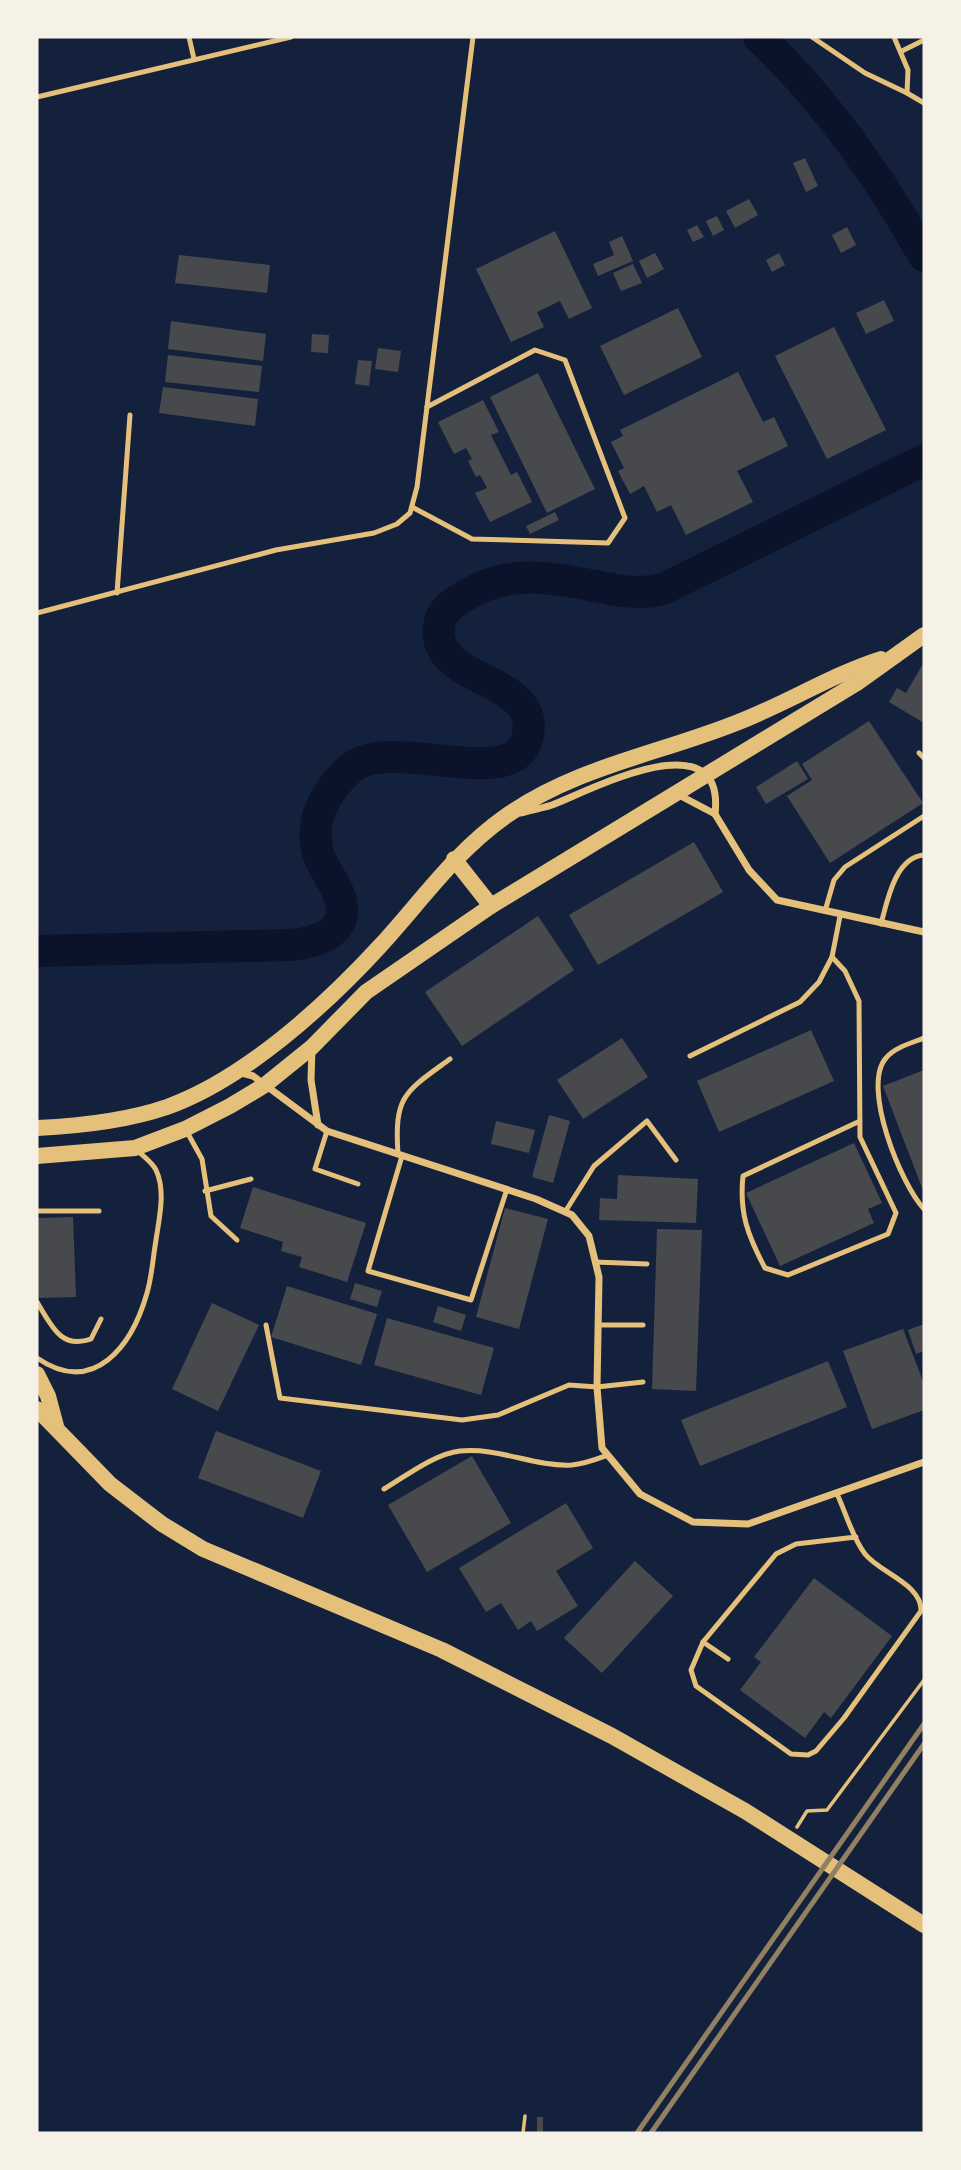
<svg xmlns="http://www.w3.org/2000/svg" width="961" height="2170" font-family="'Titillium Web',sans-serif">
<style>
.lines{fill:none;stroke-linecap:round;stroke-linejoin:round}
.river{stroke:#0b132b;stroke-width:32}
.building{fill:#48494c}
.path{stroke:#e5c07b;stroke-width:3.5}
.service{stroke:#e5c07b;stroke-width:5}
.minor{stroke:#e5c07b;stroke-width:7}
.primary{stroke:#e5c07b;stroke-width:16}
.rail{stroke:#918062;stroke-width:5}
</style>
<rect width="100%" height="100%" fill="#14213d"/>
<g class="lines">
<!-- river -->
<g class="river">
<path d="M759 37C826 100 879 176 924 256"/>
<path d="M37 951 291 945C320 942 352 931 339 895 334 880 322 868 318 853 309 821 326 790 350 769 390 733 511 794 527 739 544 676 434 685 439 629 439 620 443 612 450 606 498 569 539 575 595 586 619 591 640 595 663 589L924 460"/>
</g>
</g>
<!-- building -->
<g class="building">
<polygon points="805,158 818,186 806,192 793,163"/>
<polygon points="749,199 758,215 735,228 726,211"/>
<polygon points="717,216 724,230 713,236 706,221"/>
<polygon points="697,225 704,237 693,242 687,230"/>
<polygon points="847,227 856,245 841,253 832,235"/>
<polygon points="555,231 592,308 569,319 560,301 537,312 544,327 511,342 476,269"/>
<polygon points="622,236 633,261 598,276 593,264 614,255 609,242"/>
<polygon points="655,253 664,269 647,278 639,261"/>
<polygon points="779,253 785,265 772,272 766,260"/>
<polygon points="179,255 270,265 267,293 175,283"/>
<polygon points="633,264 642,283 621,291 613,273"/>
<polygon points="884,300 894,321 866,334 856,313"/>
<polygon points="678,308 702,357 624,395 600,346"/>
<polygon points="171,321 266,334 263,361 168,349"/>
<polygon points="834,327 886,430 827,459 775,356"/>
<polygon points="312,334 329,335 328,353 311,352"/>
<polygon points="378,348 401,351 398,372 375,369"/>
<polygon points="168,355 262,366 259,392 165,382"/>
<polygon points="358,360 372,361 369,386 355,384"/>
<polygon points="738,372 763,422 774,417 788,446 737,471 753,502 686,535 671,505 657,512 644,486 630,494 618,471 624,468 611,442 623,436 620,430"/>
<polygon points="538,373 595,489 547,513 490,397"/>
<polygon points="163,387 258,399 255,426 159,413"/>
<polygon points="483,400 499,432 491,435 511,475 517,472 532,502 490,522 475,493 487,488 480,475 476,477 468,461 472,459 466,448 454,454 438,422"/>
<polygon points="555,512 559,520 530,534 526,526"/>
<polygon points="924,662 924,723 889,702 897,688 906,693"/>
<polygon points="869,721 923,803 830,863 787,796 812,780 802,764"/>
<polygon points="797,761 808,779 766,804 756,787"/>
<polygon points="694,842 723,892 598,965 569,915"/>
<polygon points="538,916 574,970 462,1046 425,992"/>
<polygon points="811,1030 834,1081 719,1132 697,1081"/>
<polygon points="622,1038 648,1077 583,1119 557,1080"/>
<polygon points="924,1070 924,1193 883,1086"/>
<polygon points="549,1115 570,1121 553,1183 532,1177"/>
<polygon points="496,1121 535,1130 529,1153 491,1144"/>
<polygon points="854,1143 882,1203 868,1209 874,1223 780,1266 746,1193"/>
<polygon points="618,1175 698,1179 696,1223 599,1220 600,1198 617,1199"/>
<polygon points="253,1187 366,1223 347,1282 299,1267 302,1257 281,1251 283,1242 240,1228"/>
<polygon points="505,1208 548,1219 519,1329 476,1317"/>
<polygon points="73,1217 76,1297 38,1298 37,1218"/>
<polygon points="657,1229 702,1230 696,1391 652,1389"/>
<polygon points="355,1283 382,1291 377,1307 350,1299"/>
<polygon points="287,1286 377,1314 361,1365 271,1337"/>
<polygon points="212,1303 259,1325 218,1411 172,1389"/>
<polygon points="438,1306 466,1315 461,1331 433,1322"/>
<polygon points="387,1318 494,1348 481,1395 374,1365"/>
<polygon points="924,1324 924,1351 916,1354 908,1330"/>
<polygon points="903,1329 924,1384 924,1410 872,1429 843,1351"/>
<polygon points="828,1361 847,1407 700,1466 681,1420"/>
<polygon points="216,1431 321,1471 303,1518 198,1478"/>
<polygon points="472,1456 511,1523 427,1572 388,1505"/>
<polygon points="566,1503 593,1548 556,1571 578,1606 537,1631 531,1621 518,1630 501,1603 486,1612 459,1568"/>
<polygon points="635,1561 673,1596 602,1673 564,1638"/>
<polygon points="814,1578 892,1636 831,1718 824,1712 805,1738 740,1690 761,1662 754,1657"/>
<rect x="537" y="2117" width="6" height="16"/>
</g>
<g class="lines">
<!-- path -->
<g class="path">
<polyline points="797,1827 807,1811 827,1810 924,1680"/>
<polyline points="523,2133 525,2116"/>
</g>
<!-- service -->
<g class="service">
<polyline points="189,37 194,59"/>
<polyline points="812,37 865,73 907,93"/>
<polyline points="894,37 908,70 907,93 924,103"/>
<polyline points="902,51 924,40"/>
<polyline points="37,97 291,37"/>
<polyline points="412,507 472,539 608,543 625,518 565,360 535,350 427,407"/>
<polyline points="117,593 130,415"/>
<polyline points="37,613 276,550 374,533 397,524 410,513 417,487 473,37"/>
<polyline points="919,753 924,758"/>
<polyline points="825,911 834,880 845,867 924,816"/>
<path d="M840 916 832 957 845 971 859 1001 860 1137 896 1213 888 1234 788 1275 765 1268C748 1236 739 1213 743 1176L860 1121"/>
<path d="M881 924C887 902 895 857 924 855"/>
<path d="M924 1038C912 1043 895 1047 886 1058 861 1086 901 1185 924 1209"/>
<polyline points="690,1056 800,1002 819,982 832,957"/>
<polyline points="327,1131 315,1169 358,1184"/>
<polyline points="187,1132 202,1159 211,1216 237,1240"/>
<path d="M398 1154C394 1095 405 1092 450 1059"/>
<polyline points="402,1156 368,1271 471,1300 507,1189"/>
<polyline points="205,1191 251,1179"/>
<polyline points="37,1211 99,1211"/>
<polyline points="565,1212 594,1166 647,1121 676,1160"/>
<polyline points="595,1262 647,1264"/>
<path d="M37 1302C51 1325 61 1350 91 1339L101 1319"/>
<polyline points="266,1325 280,1398 462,1420 498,1415 569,1385 597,1387 643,1382"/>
<polyline points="598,1325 643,1325"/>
<path d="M37 1358C94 1397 132 1346 147 1293 152 1276 153 1257 156 1240 159 1219 166 1191 156 1170 153 1163 143 1156 138 1151"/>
<path d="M384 1489C406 1476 434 1454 460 1451 498 1447 534 1467 572 1465 584 1464 597 1459 608 1455"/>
<path d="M837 1494C846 1513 852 1537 865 1554 880 1573 922 1584 921 1611L844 1718 816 1751 808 1755 791 1754 696 1686 691 1670 703 1642 776 1554 796 1544 856 1537"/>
<polyline points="703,1642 728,1659"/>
</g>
<!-- minor -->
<g class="minor">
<polyline points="677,794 715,814 749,870 777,900 924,932"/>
<path d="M521 813C531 810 543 808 552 805 591 790 726 718 715 814"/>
<polyline points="312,1048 311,1080 318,1125"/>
<polyline points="238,1072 253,1076 327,1131 536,1199 572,1215 589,1236 599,1277 597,1387 602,1448 640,1494 693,1522 748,1524 924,1462"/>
</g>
<!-- primary -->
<g class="primary">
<polyline points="454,859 491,906"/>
<path d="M37 1128C80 1126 126 1121 167 1107 245 1079 326 1005 381 945 423 899 455 852 506 816 576 767 658 754 736 723 786 704 831 675 881 659"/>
<polyline points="37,1156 135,1148 185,1129 230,1106 265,1085 312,1047 366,992 491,906 857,683 924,635"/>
<polyline points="37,1374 48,1396 56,1426"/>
<polyline points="37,1409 110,1484 162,1524 203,1549 442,1650 612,1736 745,1811 924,1925"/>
</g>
<!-- rail -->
<g class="rail">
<polyline points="637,2133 924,1724"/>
<polyline points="651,2133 924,1744"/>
</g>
</g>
<!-- border -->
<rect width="961" height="2170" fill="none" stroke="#f6f1e7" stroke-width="77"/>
</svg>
